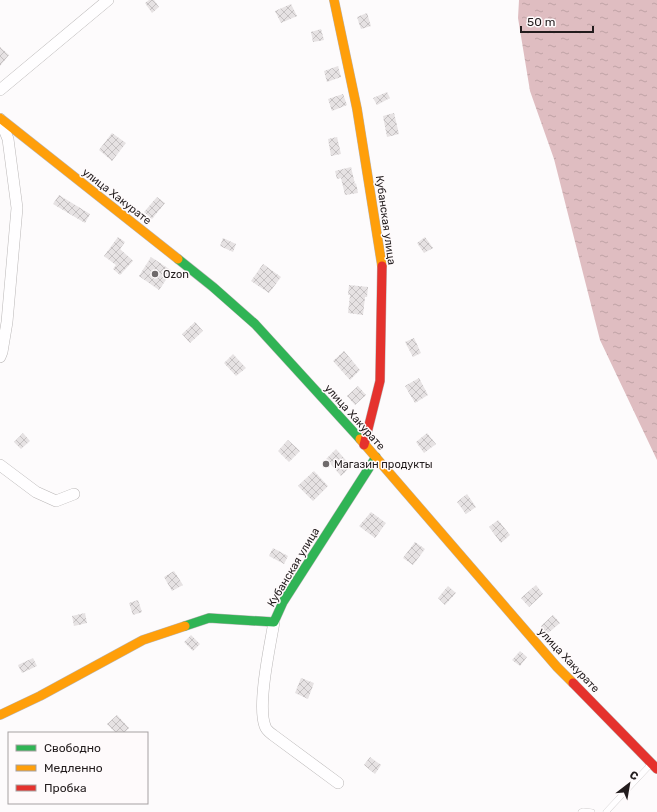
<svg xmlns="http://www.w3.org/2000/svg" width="657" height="812" viewBox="0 0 657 812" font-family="Rubik,sans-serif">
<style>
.water{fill:url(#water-ripples)}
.building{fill:url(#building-cross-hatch)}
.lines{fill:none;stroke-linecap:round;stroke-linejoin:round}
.lane-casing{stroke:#bab7b7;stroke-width:6}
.street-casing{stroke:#bab7b7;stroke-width:12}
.fast-casing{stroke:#bab7b7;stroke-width:10}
.slow-casing{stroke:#bab7b7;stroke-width:10}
.jam-casing{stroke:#bab7b7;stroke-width:10}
.lane{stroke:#fffeff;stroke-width:5.5}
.street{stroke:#fffeff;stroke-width:11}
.fast{stroke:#30b455;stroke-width:9}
.slow{stroke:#ff9f0a;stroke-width:9}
.jam{stroke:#e5322d;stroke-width:9}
.poi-dot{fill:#6f6a6b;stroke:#fefafb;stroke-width:1.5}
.labels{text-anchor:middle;stroke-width:3;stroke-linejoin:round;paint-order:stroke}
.street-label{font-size:11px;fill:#221c1d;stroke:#fefafb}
.poi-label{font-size:11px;fill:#221c1d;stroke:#fefafb;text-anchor:start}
</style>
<defs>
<pattern id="water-ripples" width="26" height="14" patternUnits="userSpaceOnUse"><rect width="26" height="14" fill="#dfbdc1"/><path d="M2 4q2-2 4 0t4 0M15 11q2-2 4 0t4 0" fill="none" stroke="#bfa2a5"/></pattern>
<pattern id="building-cross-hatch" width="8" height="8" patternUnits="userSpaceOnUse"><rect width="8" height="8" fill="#e6e2e3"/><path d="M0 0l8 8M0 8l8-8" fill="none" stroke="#c5c1c2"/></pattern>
</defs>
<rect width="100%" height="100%" fill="#fdfbfc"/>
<path class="water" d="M519,0h138v460l-57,-120 -46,-181 -24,-68 -12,-73z"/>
<path class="building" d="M149,0h5l5,7 -7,6 -7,-10z
M291,4l6,12 -16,7 -6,-12z
M367,13l4,13 -10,3 -4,-12z
M321,29l3,11 -11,2 -2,-10z
M0,47l9,8 -9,11z
M338,66l3,11 -14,5 -3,-11z
M387,92l3,6 -13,7 -4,-7z
M343,94l4,11 -15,6 -4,-12z
M394,113l5,21 -12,3 -4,-21z
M112,133l14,10 -14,18 -13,-11z
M337,137l4,17 -10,2 -3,-17z
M351,167l4,17 1,-1 2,10 -13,2 -4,-17 -4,1 -2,-8z
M59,195l31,19 -5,9 -32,-19z
M157,197l8,6 -13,16 -8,-7z
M118,237l7,5 -5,7 13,12 -13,14 -7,-6 3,-4 -12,-9z
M425,237l8,11 -9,5 -7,-10z
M223,238l13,6 -3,8 -13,-6z
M151,257l21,14 -13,19 -20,-14z
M263,264l18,13 -12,16 -18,-12z
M349,285l19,2 -1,10h-2l-2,18 -15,-2 2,-18h-2z
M195,322l8,9 -13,12 -8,-9z
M414,338l7,15 -8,4 -8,-15z
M344,351l16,19 -10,10 -17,-19z
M233,354l13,14 -10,8 -12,-13z
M419,378l9,17 -13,8 -10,-17z
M358,386l8,9 -11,10 -8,-9z
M23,433l7,8 -9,8 -7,-7z
M427,433l9,11 -12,9 -8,-11z
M288,440l12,11 -11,11 -11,-11z
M336,449l15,17 -10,10 -15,-17z
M314,471l14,15 -15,15 -15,-15z
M467,494l9,13 -10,7 -9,-12z
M371,512l15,11 -11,15 -16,-12z
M498,520l12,15 -9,8 -12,-16z
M415,542l10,7 -12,16 -10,-7z
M273,548l15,8 -4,8 -15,-8z
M174,571l9,14 -11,6 -8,-14z
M536,585l7,9 -14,13 -8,-9z
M448,586l8,7 -11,12 -7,-7z
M138,600l4,12 -9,3 -4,-12z
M85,613l2,10 -13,3 -2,-10z
M553,615l7,8 -13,11 -6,-8z
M191,635l9,9 -7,7 -9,-9z
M520,651l7,6 -7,9 -8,-6z
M33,658l4,8 -15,7 -4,-8z
M301,678l13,5 -6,16 -13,-6z
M117,715l12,13 -5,5h-8l-9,-9z
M370,757l11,8 -6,9 -11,-9z"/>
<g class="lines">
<g class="lane-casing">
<path id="lane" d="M581,812l2,-1 9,1
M606,812l45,-48"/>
</g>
<g class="street-casing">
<path id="street" d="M0,90l108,-90
M0,119l8,20 9,69 -10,114 -5,30 -2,5
M0,465l36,27 20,9 18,-7
M274,622c-4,24 -17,83 -9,104 1,4 4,6 8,9l65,48"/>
</g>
<g class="fast-casing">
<path id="fast" d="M178,259l35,28 42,37 105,115
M185,626l24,-8 65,4 9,-20 93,-145"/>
</g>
<g class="slow-casing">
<path id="slow" d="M334,0l23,109 25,157
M0,118l178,141
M360,439l197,228 16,16
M0,715l40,-19 103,-56 42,-14"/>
</g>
<g class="jam-casing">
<path id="jam" d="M364,445l16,-64 2,-115
M573,683l84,86"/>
</g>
<use href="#lane" class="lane"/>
<use href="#street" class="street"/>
<use href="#fast" class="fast"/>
<use href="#slow" class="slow"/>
<use href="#jam" class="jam"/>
</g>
<g class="poi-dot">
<circle cx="155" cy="274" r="4"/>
<circle cx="326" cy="464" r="4"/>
</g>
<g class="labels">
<g class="street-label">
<text transform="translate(117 196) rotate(38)" y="4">улица Хакурате</text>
<text transform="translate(386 220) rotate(82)" y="4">Кубанская улица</text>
<text transform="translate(355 417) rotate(48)" y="4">улица Хакурате</text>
<text transform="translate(293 567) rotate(-59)" y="4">Кубанская улица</text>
<text transform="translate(569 660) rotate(47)" y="4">улица Хакурате</text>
</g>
<g class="poi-label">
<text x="163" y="278">Ozon</text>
<text x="334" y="468">Магазин продукты</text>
</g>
</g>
<rect x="8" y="732" width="140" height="72" fill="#fefafb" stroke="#a6a1a2"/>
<rect x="16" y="745" width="20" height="6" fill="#30b455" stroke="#a6a1a2"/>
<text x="44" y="752" font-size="12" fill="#221c1d">Свободно</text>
<rect x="16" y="765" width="20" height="6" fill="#ff9f0a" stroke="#a6a1a2"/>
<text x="44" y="772" font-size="12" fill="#221c1d">Медленно</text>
<rect x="16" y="785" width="20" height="6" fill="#e5322d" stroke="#a6a1a2"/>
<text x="44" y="792" font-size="12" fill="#221c1d">Пробка</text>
<g transform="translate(629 784) rotate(31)" stroke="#fefafb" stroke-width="3" paint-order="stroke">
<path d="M0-3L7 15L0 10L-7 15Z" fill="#221c1d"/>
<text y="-6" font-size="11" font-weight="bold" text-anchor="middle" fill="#221c1d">С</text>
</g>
<path d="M521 26v6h72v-6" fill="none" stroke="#221c1d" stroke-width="2"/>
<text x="527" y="26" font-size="12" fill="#221c1d" stroke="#fefafb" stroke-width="3" paint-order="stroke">50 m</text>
</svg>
